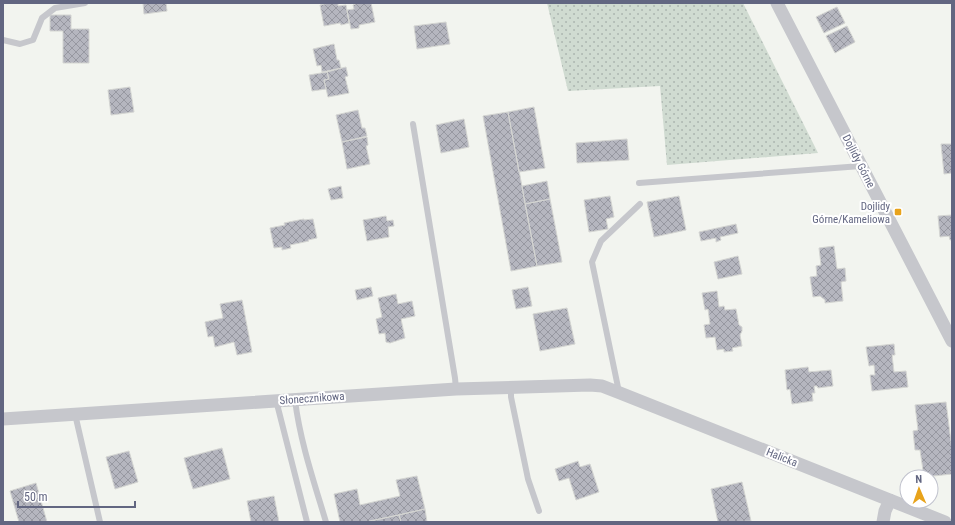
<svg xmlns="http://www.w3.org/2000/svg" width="955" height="525" viewBox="0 0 955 525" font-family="'Roboto Condensed',sans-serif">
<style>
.grass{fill:url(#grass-dots)}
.building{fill:url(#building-cross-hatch);stroke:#d4d5d2}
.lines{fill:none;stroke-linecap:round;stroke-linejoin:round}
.service{stroke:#c6c7cc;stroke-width:6}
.minor{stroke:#c6c7cc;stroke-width:13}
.poi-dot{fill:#e8a31b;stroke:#fff;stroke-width:1.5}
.labels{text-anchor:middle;stroke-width:4;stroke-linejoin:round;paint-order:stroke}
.street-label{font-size:11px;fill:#626681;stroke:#fff}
.poi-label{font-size:11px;fill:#626681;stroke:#fff;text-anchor:end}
</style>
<defs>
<pattern id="grass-dots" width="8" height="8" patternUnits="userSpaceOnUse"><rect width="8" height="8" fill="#d0dbd1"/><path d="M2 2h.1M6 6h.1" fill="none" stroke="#acb5af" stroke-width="1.8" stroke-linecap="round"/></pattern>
<pattern id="building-cross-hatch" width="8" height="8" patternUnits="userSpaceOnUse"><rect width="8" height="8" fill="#b5b6bf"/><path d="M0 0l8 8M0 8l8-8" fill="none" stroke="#9798a1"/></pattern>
</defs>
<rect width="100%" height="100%" fill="#f2f4ef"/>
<path class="grass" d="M547,3h196l75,150 -151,12 -7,-79 -92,5z"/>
<path class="building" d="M143,3h23l1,8 -23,3z
M329,3h9v3l8,-1 3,18 -8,2 -1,-2 -16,3 -4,-21z
M358,3h13l4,19 -16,3v3l-8,1 -4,-19 7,-1 -1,-4z
M837,7l8,16 -21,10 -8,-16z
M50,15h21v14h18v34h-26v-32h-13z
M446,22l4,22 -33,5 -3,-23z
M847,26l8,16 -20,11 -9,-17z
M334,44l3,16h2l2,8 -19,4 -1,-7 -4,1 -4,-17z
M346,67l2,9 -3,1 4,16 -21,4 -4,-17 5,-1 -2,-7z
M327,72l2,7 -5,1 2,9 -14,2 -3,-16z
M130,87l4,25 -23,3 -3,-25z
M534,107l11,61 -26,4 -11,-60z
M358,110l4,18h3l2,8 -25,6 -6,-27z
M508,112l29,154 -26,5 -28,-155z
M464,119l5,28 -28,6 -5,-28z
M367,137l1,8 -2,1 4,18 -23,5 -5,-27z
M627,139l2,21 -52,3 -1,-20z
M941,144h11v29l-8,1z
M547,181l3,18 -25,5 -3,-18z
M341,186l2,12 -12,2 -3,-11z
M610,196l4,21 -8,2 2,10 -19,3 -5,-32z
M679,196l7,34 -32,7 -7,-35z
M550,199l12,63 -25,4 -12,-62z
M952,215v25h-2l-1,-4 -9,1 -2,-21z
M386,216l1,5 6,-1 1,6 -6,1 1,10 -22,4 -4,-21z
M304,219v1l9,-1 4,19 -9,2 1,1 -19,4 1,3 -9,2v-3l-8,1 -4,-20 15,-3 -1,-2z
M736,224l2,9 -18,4 1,3 -5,2v-4l-15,3 -2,-9z
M834,246l3,23 8,-1 1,13 -5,1 2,19 -18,2v-3l-5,-4 -7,1 -3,-20 7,-1 -1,-10 5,-1 -2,-17z
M738,256l4,18 -24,5 -4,-17z
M371,287l2,9 -16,4 -2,-10z
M528,287l4,19 -16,3 -4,-19z
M717,291l2,16 5,-1 1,4 11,-1 3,16 3,2v4l-2,4 2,11 -10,2 1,3 -9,1v-3l-7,1 -2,-13 -9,1 -2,-13 6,-1 -2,-15 -3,1 -3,-17z
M396,294l2,10 14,-3 3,15 -14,3 4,19 -15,5 -4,-1 -1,-9 -6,1 -3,-15 6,-2 -4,-19z
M242,300l10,52 -15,3 -3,-13 -19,5 -2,-11 -5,1 -3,-15 18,-4 -3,-14z
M567,308l8,36 -35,7 -7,-37z
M894,344l1,11h-3l2,17 12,-1 2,16 -36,4 -2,-16h5l-1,-10 -5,1 -3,-19z
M808,367l1,5 22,-2 2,16 -15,2 -1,-2h-3l1,7h-3l1,8 -21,3 -2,-15 -3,1 -2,-20z
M946,402l6,48v24l-28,3 -4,-27h-5l-2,-19 5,-1 -3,-25z
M222,448l8,31 -37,10 -9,-31z
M129,451l9,31 -23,7 -9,-32z
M578,461l2,6 10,-3 9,28 -23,8 -7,-22 -10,3 -4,-12z
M417,476l8,33 -58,13h-27l-6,-28 23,-5 3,16 40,-9 -4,-16z
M742,482l9,39 -33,1 -7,-33z
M36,483l11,39h-28l-9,-31z
M274,496l5,26h-28l-4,-21z
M425,509l2,13h-26l-2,-7z
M399,515l2,7h-32v-1z"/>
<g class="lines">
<path class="service" d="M3,40l17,4 13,-4 9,-22 13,-10 30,-5
M413,124l42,254 1,11
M639,183l222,-17
M511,387v10l17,82 11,32
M619,392l-27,-130 9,-21 39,-37
M276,400l31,122
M295,400c5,41 19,82 31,122
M75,414l25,108"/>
<path class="minor" d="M777,3l175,338
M3,419l453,-30 134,-4 12,1 18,7 325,129
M883,522l2,-11 5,-11"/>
</g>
<rect class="poi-dot" x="894" y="208" width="8" height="8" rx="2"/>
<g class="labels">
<g class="street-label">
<text transform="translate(859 161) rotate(63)" y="4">Dojlidy Górne</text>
<text transform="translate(312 398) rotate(-4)" y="4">Słonecznikowa</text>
<text transform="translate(782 457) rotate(22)" y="4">Halicka</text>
</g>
<g class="poi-label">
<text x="890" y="210">Dojlidy<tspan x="890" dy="13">Górne/Kameliowa</tspan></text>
</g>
</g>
<rect width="955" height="525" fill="none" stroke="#626681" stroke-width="8"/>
<g transform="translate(919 489) rotate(358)"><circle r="19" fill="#ffffff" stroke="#c0c2cd"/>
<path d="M0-3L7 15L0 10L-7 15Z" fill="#e8a31b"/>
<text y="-6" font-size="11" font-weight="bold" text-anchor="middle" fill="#626681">N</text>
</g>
<path d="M18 501v6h117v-6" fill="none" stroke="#626681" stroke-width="2"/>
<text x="24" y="501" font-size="12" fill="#626681" stroke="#ffffff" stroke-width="3" paint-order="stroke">50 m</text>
</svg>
